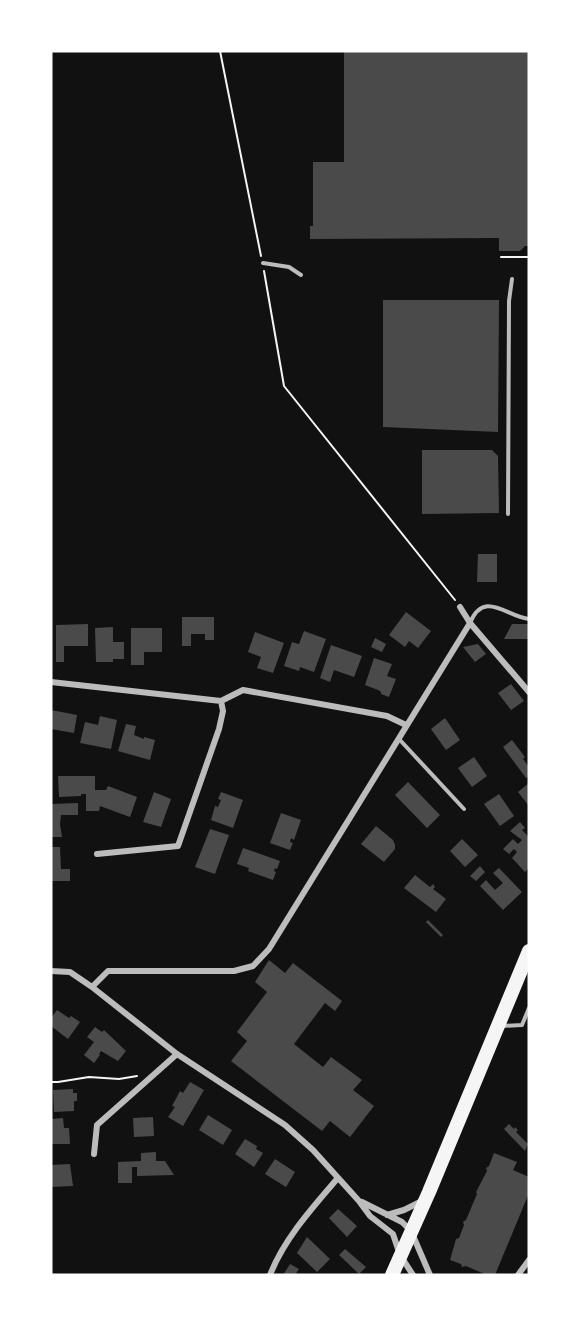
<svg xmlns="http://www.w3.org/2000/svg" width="580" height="1326" viewBox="0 0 580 1326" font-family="Commissioner,sans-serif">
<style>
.building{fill:#4a4a4a}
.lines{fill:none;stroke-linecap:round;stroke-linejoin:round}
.path{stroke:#f5f5f5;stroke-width:2}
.service{stroke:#bcbcbc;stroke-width:4}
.minor{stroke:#bcbcbc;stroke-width:6}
.primary{stroke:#f5f5f5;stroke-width:14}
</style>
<rect width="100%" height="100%" fill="#111"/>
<path class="building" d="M344,51h185v195h-4l-5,5h-21v-13l-189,1v-13h3v-64h31z
M383,300h116l-1,132 -115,-5z
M422,450h70l6,6 1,57 -77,1z
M478,554h19v28h-20z
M406,612l25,19 -13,17 -9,-7 -4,6 -16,-12z
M182,617h32v23h-9v-6h-14v12h-9z
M88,624v22h-24v16h-8v-37z
M512,624h17v15h-25z
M113,627v15h11v17h-11v3h-17l-1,-34z
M131,628h31v24h-18v13h-13z
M304,631l22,8 -12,33 -14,-5 -1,4 -15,-5 8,-24 7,2z
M255,632l29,11 -11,30 -16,-5 4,-11 -13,-5z
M375,638l11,6 -4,8 -11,-5z
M478,644l8,10 -11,8 -12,-15z
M331,645l31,11 -8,21 -20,-7 -4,12 -10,-4z
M374,658l18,6 -5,12 9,3 -7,18 -8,-3v-2l-3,-2 -13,-5z
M511,684l13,17 -13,9 -13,-17z
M51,710l26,5 -3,18 -23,-4z
M100,716l17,4 -6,29 -31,-6 5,-21 13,3z
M445,718l15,22 -14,10 -15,-21z
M126,724l10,2 -2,9 10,4v-2l11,3 -5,20 -32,-9z
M512,740l13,17 -2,2 6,8v9l-3,2 -23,-31z
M474,757l13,19 -15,11 -14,-19z
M58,776h37v14h11l2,-4 29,11 -7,20 -30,-11 -1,5h-13v-17h-5v2l-22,1z
M408,782l32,33 -13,13 -32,-33z
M529,783v23l-11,-14z
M154,792l17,7 -10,28 -18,-5z
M221,792l22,8 -10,28 -22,-8 4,-14 3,1 3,-7 -3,-1z
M499,794l15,22 -14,10 -16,-22z
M78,803v12h-17l-1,9 2,13h-11v-33z
M281,813l20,7 -7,20 -3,-2 -1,4 3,1 -3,7 -20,-7z
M520,822l5,6 -3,2 7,7v31l-4,4 -13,-14 5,-6 -3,-3 -5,5 -6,-5 10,-10 5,5 4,-4 -12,-9z
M376,826l17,14 2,5v4l-11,13 -23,-18z
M210,829l19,6 -14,39 -20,-7z
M462,839l16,16 -13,12 -15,-16z
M51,847h9l1,22h9v12h-19z
M243,848l37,13 -3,8 -2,-1 -1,3 2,1 -3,8 -25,-9 1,-3 -12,-4z
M480,866l5,6 -9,9 -6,-5z
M499,868l23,24 -19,18 -23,-24 6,-6 9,10 8,-7 -10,-10z
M415,875l15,12 3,-3 2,3 -2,2 13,10 -10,13 -32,-24z
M428,920l15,15 -2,2 -15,-15z
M269,960l16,13 8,-10 49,38 -7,10 -10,-8 -31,41 29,23 8,-10 31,23 -9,10 21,16 -24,31 -20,-16 -8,10 -91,-70 16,-20 -10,-9 30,-40 -12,-10z
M57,1010l12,8 2,-2 9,6 -12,17 -17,-13v-8z
M95,1027l7,5 2,-2 22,21 -8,10 -17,-10 -2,3 1,1 -6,8 -10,-8 10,-13 -7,-5z
M190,1082l14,8 -21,36 -15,-9 7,-10 -3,-1 8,-15 3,2z
M73,1089v4h4v8h-3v10l-20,1 -1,-22z
M208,1115l24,15 -9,15 -24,-15z
M153,1117l1,19 -20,1 -1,-19z
M63,1118l1,10h5l1,16h-19v-25z
M509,1124l5,5 1,-2 3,3 -2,2 12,12 -3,7 -21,-22z
M245,1139l12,7 -1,3 7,4 -9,14 -19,-13z
M156,1152v9h9l9,14 -37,1v-9h-5v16h-14v-21l23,-1v-8z
M494,1153l23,9 -4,8 16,7v16l-34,82h-8l-21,-9 -4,1 -1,-3 -11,-4 6,-21 3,-1 5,-13 -1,-3 3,-2 11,-26 -1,-2 11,-21 -1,-3 3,-2z
M275,1159l20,13 -9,15 -21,-13z
M70,1164l3,22 -22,1v-22z
M338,1209l19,17 -10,11 -18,-19z
M307,1237l23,22 -13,13 -20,-19z
M345,1249l21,18 -7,7 -20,-19z
M290,1264l9,5 -4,6h-12z"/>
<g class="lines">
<path class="path" d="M220,51l41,205
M501,257h28
M264,271l20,115 171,214
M51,1082h7l31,-5 30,2 18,-3"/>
<path class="service" d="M263,263l26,4 12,8
M508,514l1,-213 3,-22
M470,623c14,-34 37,-6 59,-4
M399,739l65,70
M501,1026l21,-1 7,-17"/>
<path class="minor" d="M460,607l10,16 59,69
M51,682l170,19
M221,701l22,-11 144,26 19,9
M97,854l81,-8 41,-117 4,-18 -2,-10
M51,971l19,1 22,15 85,67 108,71 28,25 46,51 11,15 23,18 7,21 13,20
M92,987l16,-16h126l19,-5 16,-17 201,-326
M94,1154l3,-29 80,-71
M362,1202l40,20 9,9 19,44
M387,1215l17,-5 20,-10
M270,1275c14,-36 42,-67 67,-96
M518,1275l11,-15"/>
<path class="primary" d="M392,1275l37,-83 100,-241"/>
</g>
<rect width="580" height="1326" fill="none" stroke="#ffffff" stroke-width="105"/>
</svg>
